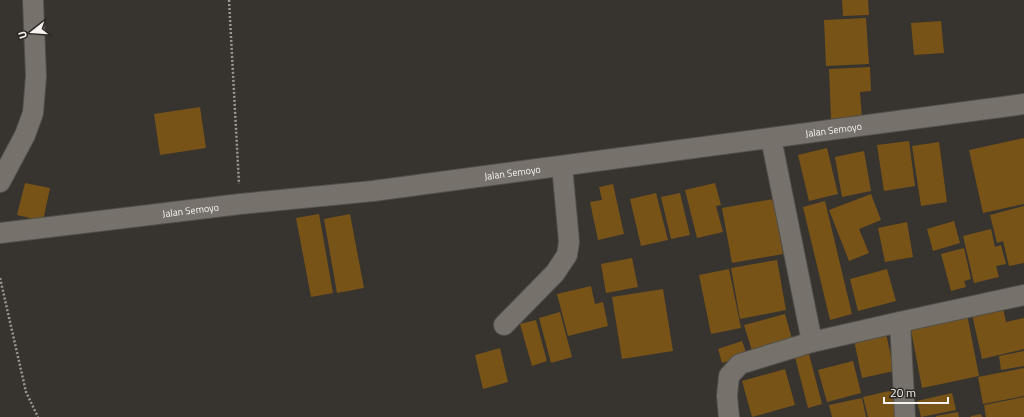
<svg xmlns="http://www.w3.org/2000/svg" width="1024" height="417" viewBox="0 0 1024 417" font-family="'Titillium Web',sans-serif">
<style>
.building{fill:#775318}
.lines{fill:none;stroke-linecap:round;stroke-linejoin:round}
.street-casing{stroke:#524f4a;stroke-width:22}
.path{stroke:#9a9793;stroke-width:2.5;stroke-dasharray:2 2;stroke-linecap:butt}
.street{stroke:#76716b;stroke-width:20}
.labels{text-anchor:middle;stroke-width:3;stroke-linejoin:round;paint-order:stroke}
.street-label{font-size:10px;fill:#f5f2ef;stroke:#2d2924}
</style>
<rect width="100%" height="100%" fill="#37332e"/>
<path class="building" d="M842,0h26l1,15 -26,1z
M866,18l3,46 -43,2 -2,-46z
M941,21l3,32 -30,2 -3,-32z
M870,67l1,24 -11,1 2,26 -31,1 -2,-50z
M200,107l6,41 -46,7 -6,-41z
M1024,138v66l-41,9 -14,-63z
M909,141l6,45 -31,5 -7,-46z
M939,142l8,60 -26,4 -9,-60z
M827,148l11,46 -29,7 -11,-46z
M864,151l7,40 -29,6 -7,-40z
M25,183l25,5 -7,33 -26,-6z
M715,183l6,22 -5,1 7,26 -26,6 -12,-48z
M613,184l11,50 -26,6 -8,-38 12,-2 -3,-13z
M656,193l12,47 -27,6 -11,-47z
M680,193l10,42 -19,4 -10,-42z
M871,194l10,26 -22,9 10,24 -20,8 -20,-51z
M773,199l10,55 -51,9 -10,-55z
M825,201l27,113 -22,6 -27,-113z
M1024,206v57l-15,3 -6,-25 -6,2 -7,-28z
M319,214l14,79 -22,4 -15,-79z
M350,214l14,74 -27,5 -13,-74z
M954,221l6,22 -27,8 -6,-22z
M907,222l6,35 -28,5 -7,-34z
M991,229l4,18 6,-2 5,19 -10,2 3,11 -25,6 -11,-47z
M964,248l7,31 -7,2 2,6 -15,4 -10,-37z
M632,258l6,29 -32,6 -5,-29z
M777,260l9,50 -46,9 -9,-51z
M729,269l12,59 -30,6 -12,-59z
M887,269l9,32 -38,10 -8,-32z
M591,286l4,18 8,-2 5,24 -40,10 -11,-42z
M663,289l10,62 -51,8 -10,-62z
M1002,303l4,19 18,-4v31l-42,10 -11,-49z
M560,312l12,45 -21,6 -12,-45z
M785,314l9,32 -40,11 -10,-32z
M967,314l12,62 -57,12 -12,-63z
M536,320l11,41 -15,5 -12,-42z
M886,333l8,38 -32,7 -8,-38z
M742,341l5,14 -25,8 -4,-14z
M500,348l8,34 -25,7 -8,-34z
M1024,351v15l-23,4 -2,-14z
M809,354l13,50 -14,4 -13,-51z
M853,361l8,32 -34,9 -9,-32z
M1024,368v28l-41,8 -5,-27z
M785,369l10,36 -43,12 -10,-36z
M893,390l6,27h-31l-5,-20z
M952,393l4,17 -35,7 -4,-16z
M1024,397v20h-38l-2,-12z
M862,398l4,19h-34l-3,-12z
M958,412l1,5h-23v-1z
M981,414l1,3h-11v-1z"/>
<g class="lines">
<g class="street-casing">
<g id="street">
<path d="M0,182l25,-47 8,-22 3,-37 -3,-76"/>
<path id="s1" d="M0,233l240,-29 133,-13 651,-87"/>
<path d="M504,325l51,-52 12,-18 2,-13 -1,-12 -6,-64"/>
<path d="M812,342l88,-20"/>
<path d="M729,417l-2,-21 2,-20 11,-12 72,-22 -41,-204"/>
<path d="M905,417l-5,-95 124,-27"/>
</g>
</g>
<path class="path" d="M229,0l10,184
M0,278l26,114 12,25"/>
<use href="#street" class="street"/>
</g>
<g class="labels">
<g class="street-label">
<text dy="4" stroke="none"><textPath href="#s1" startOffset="840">Jalan Semoyo</textPath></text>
<text dy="4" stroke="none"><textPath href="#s1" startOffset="516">Jalan Semoyo</textPath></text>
<text dy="4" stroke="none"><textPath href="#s1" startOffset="192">Jalan Semoyo</textPath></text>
</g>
</g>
<g transform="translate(32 32) rotate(253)" stroke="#2d2924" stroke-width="3" paint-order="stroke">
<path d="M0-3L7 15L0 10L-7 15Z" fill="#f5f2ef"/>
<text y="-6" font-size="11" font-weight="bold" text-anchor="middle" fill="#f5f2ef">U</text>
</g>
<path d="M884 397v6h64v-6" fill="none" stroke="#f5f2ef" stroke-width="2"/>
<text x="890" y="397" font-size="12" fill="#f5f2ef" stroke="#2d2924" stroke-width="3" paint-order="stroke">20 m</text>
</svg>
